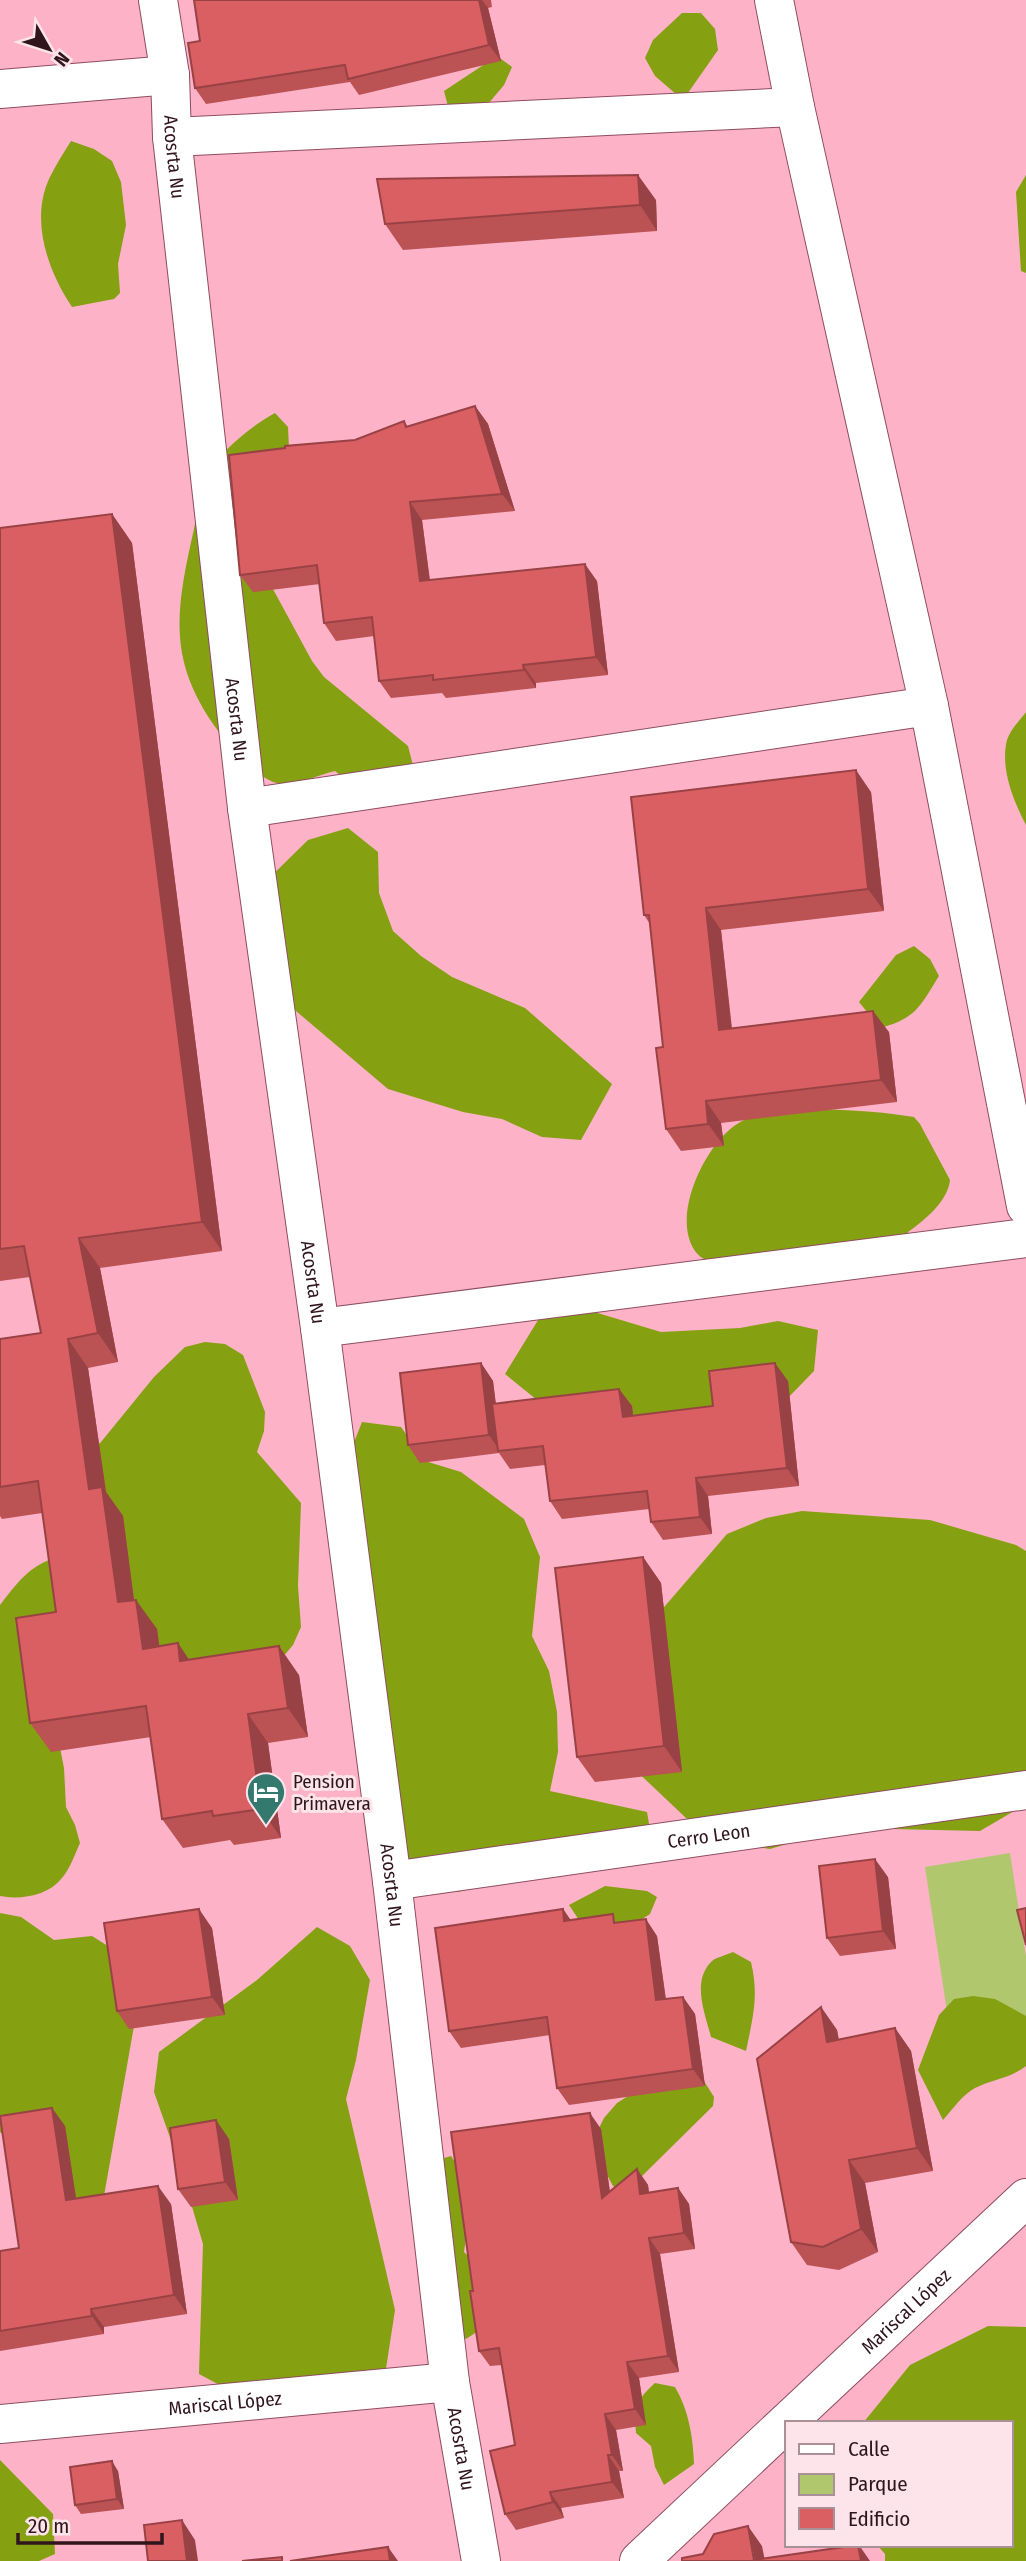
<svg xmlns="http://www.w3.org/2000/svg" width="1026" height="2561" viewBox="0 0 1026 2561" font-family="'Fira Sans Condensed',sans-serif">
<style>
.green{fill:#b0c76e}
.forest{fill:#85a010}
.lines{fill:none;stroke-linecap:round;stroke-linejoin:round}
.street-casing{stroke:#8e4d61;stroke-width:40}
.secondary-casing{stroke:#8e4d61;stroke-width:40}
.street{stroke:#fff;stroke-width:38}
.secondary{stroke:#fff;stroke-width:38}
.wall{fill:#bb5254}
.shaded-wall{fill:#994245}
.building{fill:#da5f62;stroke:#994245;stroke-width:2}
.labels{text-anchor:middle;stroke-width:6;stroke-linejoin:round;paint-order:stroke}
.street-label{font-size:19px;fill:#30151d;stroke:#fce4ea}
.poi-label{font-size:19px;fill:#30151d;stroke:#fce4ea;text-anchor:start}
</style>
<rect width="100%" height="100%" fill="#fdb2c7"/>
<path class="green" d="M1010,1853l16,104v82l-73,12 -28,-184z"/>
<path class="forest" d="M682,13h19l14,16 3,21 -35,50 -28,-24 -10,-18 8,-18z
M497,56l15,11 -8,18 -16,19 -39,6 -5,-19z
M71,141l23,8 18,12 9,21 5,43 -8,39 2,29 -6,6 -42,8c-24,-36 -42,-86 -23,-128 6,-13 14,-25 22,-38z
M1026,175v98l-5,-2 -5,-79z
M275,413l13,14 1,22 -28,118 51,94 12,16 84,69 7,27 -49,23 -31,-25c-19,4 -43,18 -62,11 -19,-8 -35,-27 -48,-42 -58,-74 -51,-123 -31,-211 4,-20 6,-48 20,-65 16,-20 39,-39 61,-51z
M1026,712v113c-13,-25 -26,-57 -19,-85 3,-10 13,-20 19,-28z
M348,828l30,24 1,41 14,38 28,25 31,21 73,31 87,76 -31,56 -39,-3 -40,-18 -39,-7 -75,-23 -92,-78 -29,-35 -21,-38 2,-39 60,-59z
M914,946l16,13 9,17c-19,30 -22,42 -59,52l-21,-26 37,-47z
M790,1109c42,0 82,1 124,8l6,7 30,56c-2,21 -25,40 -42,52l-6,32 -180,3c-9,-4 -21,-7 -27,-16 -24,-35 9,-103 39,-125 17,-12 36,-15 56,-17z
M551,1299l110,33 79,-4 38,-7 40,9 -4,41 -31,32 -82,28 -164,-31 -32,-26z
M205,1342l20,2 18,11 22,57 -1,19 -7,21 44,51 -3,83 3,41 -8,18 -28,33 -126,-29 -54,-193 16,-14 53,-65 31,-30z
M362,1422l39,5 24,34 36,11 63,47 16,38 -8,79 17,35 8,41 1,40 -8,39 97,21 7,41 -155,28 -41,11 -42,-6 -30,-27 -39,-399z
M802,1511l128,9 86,25 10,6v251l-5,5 -41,24 -88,-2 -41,-4 -81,24 -46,-7 -38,-24 -57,-54 -44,-65 142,-165 39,-16z
M57,1557l-1,170 8,41 2,39 9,18 5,18c-5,11 -10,26 -18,35 -14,18 -42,22 -62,18v-291c18,-23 29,-39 57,-48z
M605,1886l42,5 10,6 -7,17 -28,18 -41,-9 -12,-18z
M0,1913l21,4 33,23 38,-4 33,21 15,35 -42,238 -77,-81 -21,-17z
M317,1927l33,19 20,34 -14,80 -10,39 49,211 -12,78 -113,24 -71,-38 4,-130 -23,-78 -26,-74 5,-40 98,-72z
M733,1952l18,10c8,34 2,55 -5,89l-35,-14c-6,-24 -20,-56 1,-76 5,-4 15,-6 21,-9z
M973,1996l22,3 31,17v50c-17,13 -33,13 -51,22 -13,7 -22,21 -32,32l-25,-50 21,-55 15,-16z
M704,2081l10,16 -1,9 -72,71 -13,17 -15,-8 -14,-26v-32l5,-10 13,-15 16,-10z
M451,2156c22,31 18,60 13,96l14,13 20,53 -32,21 -15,-12 -20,-165z
M988,2326l38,1v234h-141v-7l-8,-9h133v-122h-147l47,-58z
M655,2383l20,4c14,24 18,50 19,77l-30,21 -9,-18 -4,-21 -15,-13c-2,-25 0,-33 19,-50z
M0,2460l53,54 2,40 -16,7h-39z"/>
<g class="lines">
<g class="street-casing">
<g id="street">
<path id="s1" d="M158,0l12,75 2,62 75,671 73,520 72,553 58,501 31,179"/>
<path d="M774,0l21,107 134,599 97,500"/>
<path d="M0,89l170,-14"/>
<path d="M172,137l623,-30"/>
<path d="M247,808l682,-102"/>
<path d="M320,1328l706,-90"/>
<path id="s2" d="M392,1881l634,-91"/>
<path id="s3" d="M0,2424l450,-42"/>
</g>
</g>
<g class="secondary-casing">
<g id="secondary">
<path id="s4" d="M786,2423l240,-225"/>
<path d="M639,2561l147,-138"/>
</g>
</g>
<use href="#street" class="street"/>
<use href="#secondary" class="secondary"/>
</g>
<path class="wall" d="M194,0h297l1,7 -4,1 13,53 -142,34 -9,-13 -144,22 -11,-16 5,-47z
M656,200l1,31 -254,19 -18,-26z
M475,406l13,18 27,87 -93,9 8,60 167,1 11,94 -72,8v5l-90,10 -4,-5 -51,5 -12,-17 -5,-45 -38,5 -12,-18 -4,-39 -67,8 -13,-17 115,-135 49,-19 4,6z
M112,514l20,29 90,708 -122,17 18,94 -30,6 18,124 17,24 11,84 23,29 2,17 30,14 110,15 9,62 -40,6 13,95 -47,7 -4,-5 -47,8 -21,-29 -11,-82 -100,15 -21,-29 26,-111 -14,-99 -40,6 -2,-3v-177l41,-6 -11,-56 -30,4v-753z
M871,792l13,119 -163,19 11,98 157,4 8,70 -176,21 3,23 -43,5 -15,-22 -3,-82 -13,-123 -6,-9z
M481,1363l12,18 3,23 123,-15 13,17 1,10 80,-10 75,-25 11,105 -91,10 4,38 -49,6 -12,-18 -2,-13 -87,10 -12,-18 -5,-36 -35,4 -11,-16 -79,10 -12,-18z
M643,1557l18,26 21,189 -87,10 -18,-25z
M888,1877l8,72 -56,7 -13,-18z
M563,1909l7,11 48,2 39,14 9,63 17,-2 12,17 10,72 -136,19 -12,-17 -7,-53 -89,13 -12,-17z
M212,1928l13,87 -96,14 -12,-18z
M821,2007l16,23 2,10 56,-12 16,23 22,120 -68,12 13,69 -39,18 -32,-5 -16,-23z
M52,2108l13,18 11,72 95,6 16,110 -83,13v7l-104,17v-100l19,-3z
M601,2129l9,63 27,-23 11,16 1,8 29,-5 11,16 6,45 -35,5 19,118 -40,6 7,47 -30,5 7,41h-4l5,27 -63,10 3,10 -48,12 -11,-16 10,-69 -13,-80 -12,1 -11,-15 -6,-60z
M229,2139l9,61 -47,7 -13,-18z
M118,2471l6,38 -43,5 -6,-9z"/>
<path class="shaded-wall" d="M479,0h3l6,8 13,53 -12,-16z
M638,175l18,25 1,31 -17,-26z
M475,406l13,18 27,87 -13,-17z
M410,502l12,18 10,79 -12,-18z
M112,514l20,29 90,708 -20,-29z
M585,564l12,17 11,94 -12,-18z
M523,665l13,18v5l-12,-18z
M856,770l15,22 13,119 -16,-22z
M706,908l15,22 13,122 -15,-22z
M873,1011l16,21 8,70 -16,-22z
M706,1101l15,22 3,23 -16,-22z
M79,1238l21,30 18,94 -20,-29z
M68,1339l20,29 18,124 17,24 15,115 -20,-29 -29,-113z
M481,1363l12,18 8,70h-1l-11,-16z
M775,1363l13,18 11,105 -12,-18z
M619,1389l13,17 3,28 -12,-17z
M696,1478l12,18 4,38 -12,-17z
M643,1557l18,26 21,189 -18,-26z
M136,1600l21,29 7,49 -21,-29z
M178,1643l20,30 -18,-12z
M279,1646l20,29 9,62 -20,-29z
M248,1714l20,29 13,95 -20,-29z
M875,1859l13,18 8,72 -13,-18z
M199,1909l13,19 13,87 -13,-18z
M563,1909l12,17 -11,-5z
M646,1919l11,17 11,81 -12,-17z
M683,1997l12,17 10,72 -12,-17z
M821,2007l16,23 6,35 -16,-23z
M895,2028l16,23 22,120 -16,-23z
M52,2108l13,18 14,92 -13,-18z
M590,2113l11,16 12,85 -11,-16z
M216,2120l13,19 9,61 -13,-18z
M849,2160l16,23 13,69 -17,-23z
M637,2169l11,16 3,25 -11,-16z
M158,2186l13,18 16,110 -13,-19z
M678,2188l11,16 6,45 -11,-16z
M649,2238l11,16 19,118 -11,-16z
M91,2309l13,18v7l-12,-18z
M627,2362l12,16 7,47 -11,-16z
M605,2414l11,16 7,41 -11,-16z
M608,2455l11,16 5,27 -12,-16z
M112,2461l6,10 6,38 -7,-10z
M550,2492l11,16 3,10 -11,-16z
M182,2520l13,20 3,21h-11z
M748,2526l14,20 3,15h-10z
M859,2545l11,16h-9z
M388,2547l10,14h-8z"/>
<path class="building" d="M194,0h285l10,45 -141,34 -3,-14 -150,23 -7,-45 12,-2z
M638,175l2,30 -255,19 -8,-45z
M475,406l27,88 -92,8 10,79 165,-17 11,93 -73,8 1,5 -91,10v-5l-54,6 -7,-64 -48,6 -7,-58 -77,10 -11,-120 56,-7v-2l70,-6 49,-19 2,6z
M112,514l90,708 -123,16 19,95 -30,6 21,150 13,-2 16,115 18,-2 7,49 35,-6 2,18 99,-15 9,62 -40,6 13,95 -48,7 -1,-5 -50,8 -16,-113 -116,17 -14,-105 40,-6 -18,-131 -38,6v-148l41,-6 -17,-87 -24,3v-721z
M856,770l12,119 -162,19 13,122 154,-19 8,69 -175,21 2,23 -42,5 -10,-81 7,-1 -14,-132h-5l-13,-118z
M481,1363l8,72 -81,10 -8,-72z
M775,1363l12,105 -91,10 4,39 -49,5 -4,-31 -97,10 -7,-55 -45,5 -6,-47 127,-15 4,28 90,-11 -4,-35z
M643,1557l21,189 -87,11 -22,-189z
M875,1859l8,72 -56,7 -8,-72z
M1026,1908v37l-9,-35z
M199,1909l13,88 -95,14 -13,-88z
M563,1909l1,12 49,-7 1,9 32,-4 10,81 27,-3 10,72 -136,19 -10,-71 -98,14 -14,-103z
M821,2007l6,35 68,-14 22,120 -68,12 12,69 -38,18 -32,-5 -34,-183z
M52,2108l14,92 92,-14 16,109 -83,14 1,7 -92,15v-80l19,-3 -19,-132z
M590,2113l12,85 35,-29 3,25 38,-6 6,45 -35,5 19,118 -41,6 8,47 -30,5 7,41h-4l4,27 -62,10 3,10 -48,12 -15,-63 25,-6 -16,-97 -20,3 -9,-60h3l-22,-159z
M216,2120l9,62 -47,7 -8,-61z
M112,2461l5,38 -42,6 -5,-38z
M182,2520l5,41h-39l-4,-36z
M748,2526l6,34 104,-15 3,16h-179v-3l21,-4 11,-20z
M388,2547l2,14h-100z
M282,2557v4h-40z"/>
<defs>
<g id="hotel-pin" transform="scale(2.0125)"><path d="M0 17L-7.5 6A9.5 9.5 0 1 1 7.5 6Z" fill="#34796e" stroke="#fce4ea"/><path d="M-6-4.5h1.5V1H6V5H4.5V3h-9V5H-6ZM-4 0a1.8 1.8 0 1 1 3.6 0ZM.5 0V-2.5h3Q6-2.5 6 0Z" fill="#fff"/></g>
</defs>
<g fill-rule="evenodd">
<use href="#hotel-pin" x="266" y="1792"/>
</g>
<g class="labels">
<g class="street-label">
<text dy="7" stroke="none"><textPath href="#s1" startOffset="158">Acosrta Nu</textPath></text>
<text dy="7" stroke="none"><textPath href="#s1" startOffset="724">Acosrta Nu</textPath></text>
<text dy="7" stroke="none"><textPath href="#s1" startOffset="1292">Acosrta Nu</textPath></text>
<text dy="7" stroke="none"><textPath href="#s2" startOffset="320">Cerro Leon</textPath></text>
<text dy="7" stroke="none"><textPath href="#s1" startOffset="1900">Acosrta Nu</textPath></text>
<text dy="7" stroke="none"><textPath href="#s4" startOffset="164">Mariscal López</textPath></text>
<text dy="7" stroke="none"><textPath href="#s3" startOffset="226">Mariscal López</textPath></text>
<text dy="7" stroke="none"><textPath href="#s1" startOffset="2468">Acosrta Nu</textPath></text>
</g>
<g class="poi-label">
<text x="293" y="1788">Pension<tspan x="293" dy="22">Primavera</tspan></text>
</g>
</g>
<rect x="785" y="2421" width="228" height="126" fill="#fce4ea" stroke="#aa9198" stroke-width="2"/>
<rect x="799" y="2444" width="35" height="10" fill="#ffffff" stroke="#aa9198" stroke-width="2"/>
<text x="848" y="2456" font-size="21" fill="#30151d">Calle</text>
<rect x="799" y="2474" width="35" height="21" fill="#b0c76e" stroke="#aa9198" stroke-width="2"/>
<text x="848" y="2491" font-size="21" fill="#30151d">Parque</text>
<rect x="799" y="2508" width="35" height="21" fill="#da5f62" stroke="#aa9198" stroke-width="2"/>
<text x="848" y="2526" font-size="21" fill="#30151d">Edificio</text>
<g transform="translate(49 49) rotate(129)" stroke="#fce4ea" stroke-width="5" paint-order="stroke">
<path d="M0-5L12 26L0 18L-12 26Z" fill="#30151d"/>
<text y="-10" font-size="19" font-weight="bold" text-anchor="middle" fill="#30151d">N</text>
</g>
<path d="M18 2533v10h144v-10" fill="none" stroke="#30151d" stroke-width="3.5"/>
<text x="28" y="2533" font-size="21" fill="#30151d" stroke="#fce4ea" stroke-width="5" paint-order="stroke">20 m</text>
</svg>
